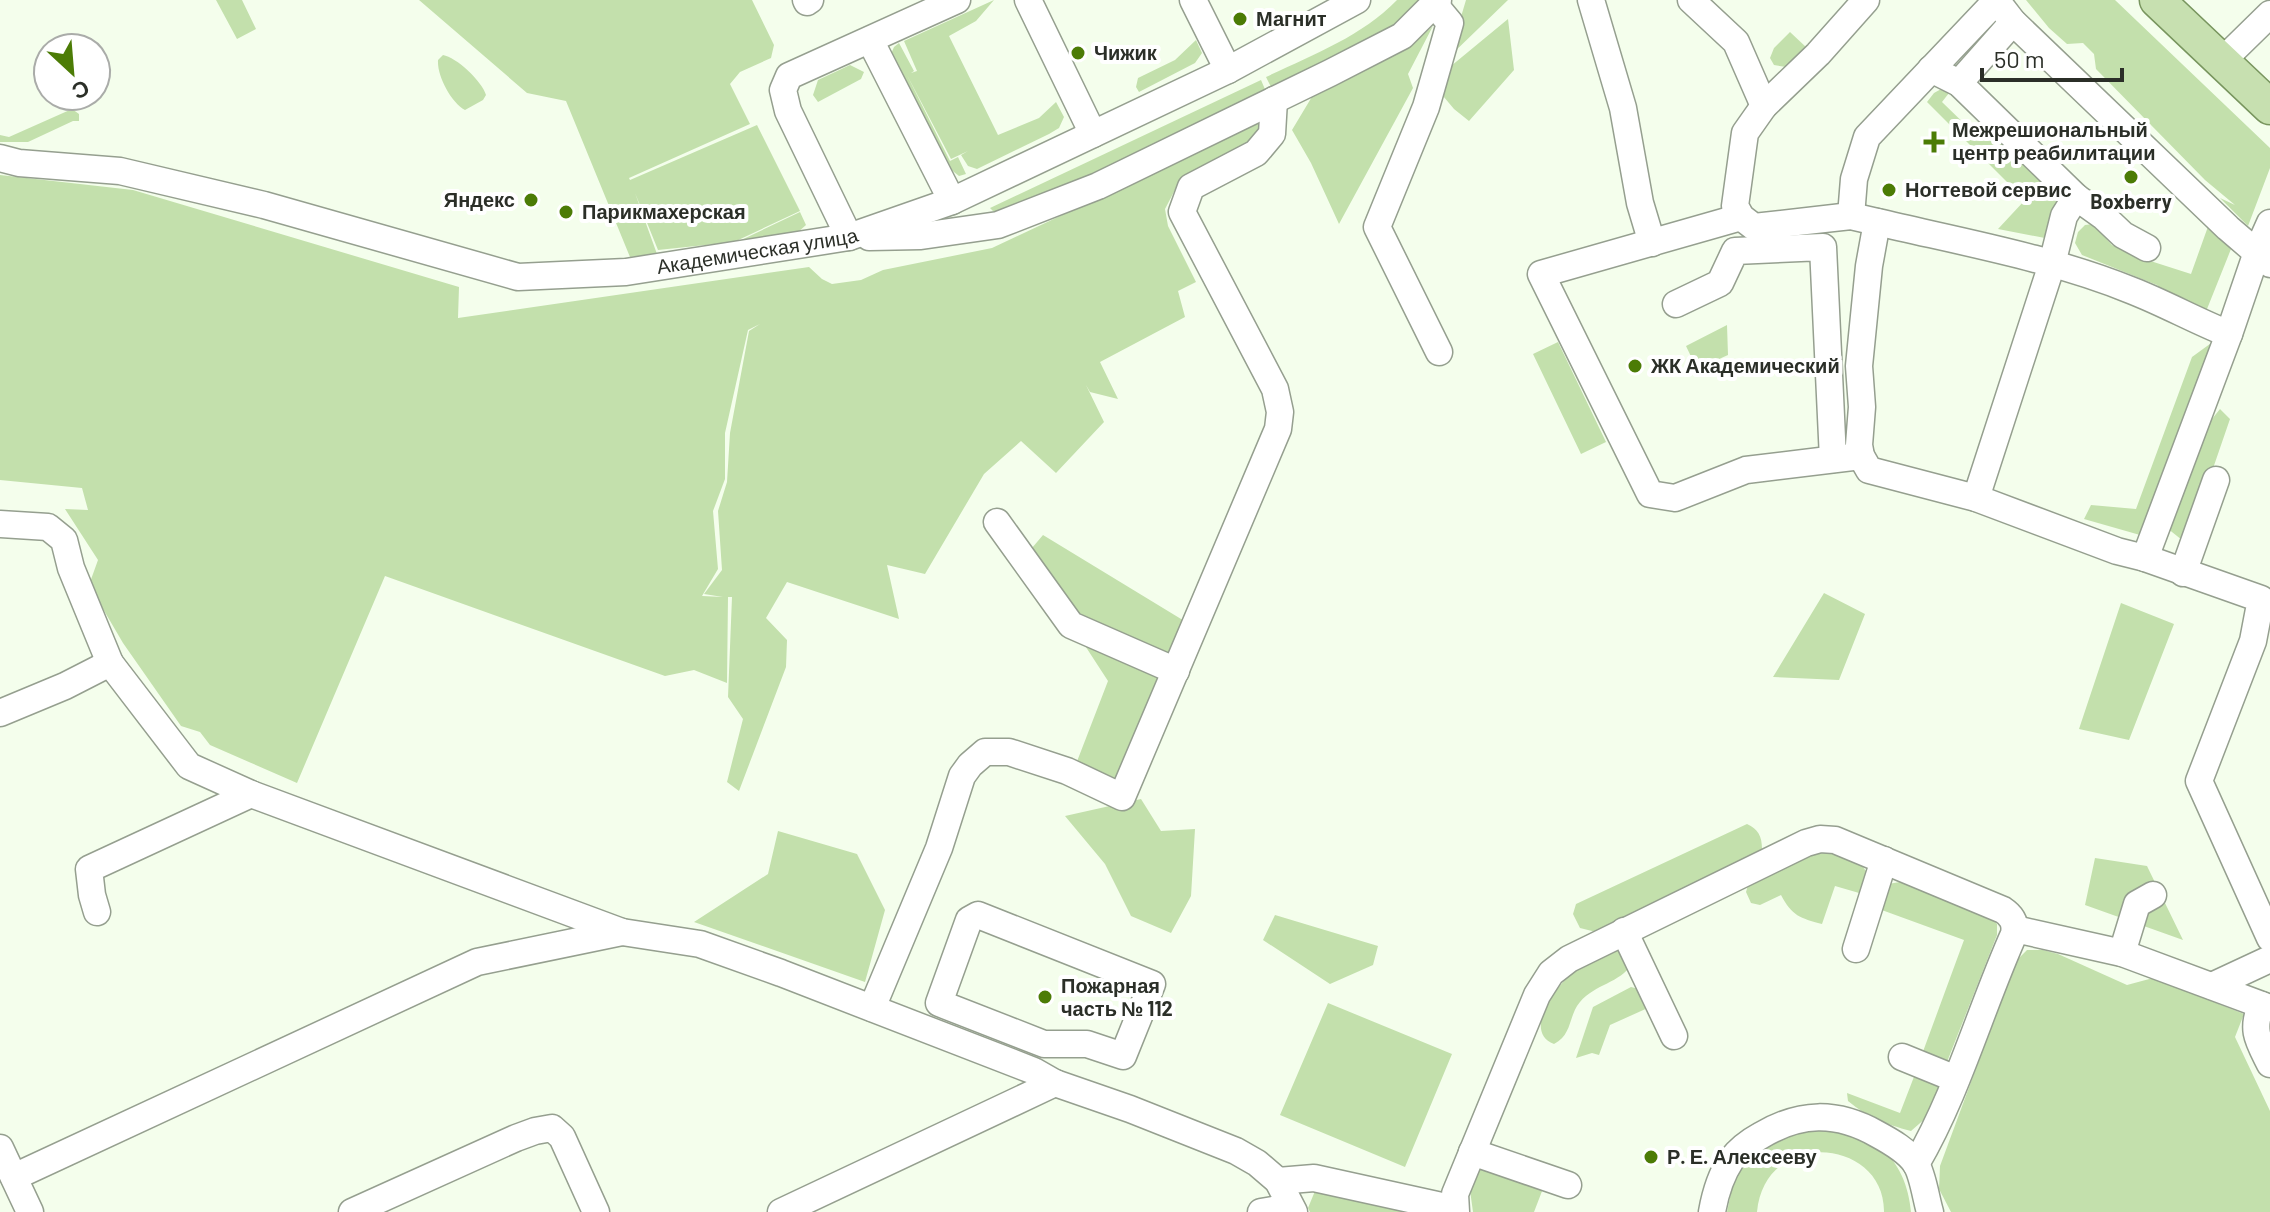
<svg xmlns="http://www.w3.org/2000/svg" width="2270" height="1212" viewBox="0 0 2270 1212" font-family="Barlow,sans-serif">
<style>
.green{fill:#c3e0ac;fill-rule:evenodd}
.lines{fill:none;stroke-linecap:round;stroke-linejoin:round}
.minor-casing{stroke:#959f8f;stroke-width:29}
.major-casing{stroke:#78955e;stroke-width:37}
.minor{stroke:#fff;stroke-width:26}
.major{stroke:#c7e0b0;stroke-width:34}
.poi-dot{fill:#4c7c06;stroke:#fff;stroke-width:3}
.labels{text-anchor:middle;stroke-width:8;stroke-linejoin:round;paint-order:stroke}
.poi-label{font-size:20px;font-weight:bold;fill:#2b2f28;stroke:#fff;text-anchor:start}
.street-label{font-size:20px;fill:#2b2f28;stroke:#fff}
</style>
<rect width="100%" height="100%" fill="#f4feec"/>
<path class="green" d="M216,0h26l14,29 -19,10z
M419,0h333l22,45 -3,13 -31,14 -10,12 20,40 -121,54 1,2 127,-55 43,86 -66,31 -76,8 -23,-57 22,61 -27,3 -64,-156 -39,-8z
M994,0l-18,21 -27,15 49,99 41,-17 17,-16 8,15 -5,11 -10,6 -72,35 -9,-3 -7,-11 7,-4 -17,8 -44,-84 43,86 8,-4 8,17 -7,2 -10,-8 -58,-114 3,-7 5,-4 15,28 -3,2 6,-2 -13,-30z
M1397,0h31l-36,32 -119,59 -7,-14c46,-22 95,-40 131,-77z
M1466,0h42l-59,57z
M2026,0h89l155,148v20l-22,58 -28,-28 15,7 -30,-25 -109,-111 -2,-15 -11,-11 -16,1 -18,-16z
M1508,19l6,51 -45,51 -15,-12 -16,-19 7,-19z
M1433,26l-25,48 5,14 -74,136 -28,-61 -19,-33 21,-35 95,-47z
M1790,32l17,16 -21,19 -12,-2 -4,-7 4,-10z
M1196,40l6,13 -7,10 -56,29 -3,-5 2,-9 37,-18z
M443,55c13,2 39,26 43,40l-3,5 -18,10c-14,-8 -28,-34 -27,-50z
M850,65l14,7 -3,7 -43,23 -5,-7 5,-15z
M1261,80l6,14 -267,124 -10,-10z
M1943,88l6,5 -7,9 33,32 14,6 7,-5 54,56 10,13 -15,34 -47,-9 27,-29 -98,-98 7,-9z
M72,109l7,5v7h-6l-45,21h-28v-7l9,2z
M1258,123v16l-81,47 -12,23 3,17 28,56 -18,9 7,26 -85,45 18,37 -28,-7 -4,-7 18,37 -48,51 -35,-32 -37,33 -59,100 -38,-9 12,54 -112,-37 -21,36 21,22 -1,27 -47,124 -12,-9 16,-63 -15,-22 4,-100h-4l-1,86 -33,-13 -29,6 -280,-100 -88,207 -87,-38 -10,-13 -19,-6 -58,-83 -34,-58 9,-25 -33,-51 23,1 -6,-22 -82,-8v-305l133,15 326,97 -1,31 351,-51 13,12 10,5 29,-4 22,-10 109,-22zM760,324l-11,7 -19,102 -3,49 -9,29 4,59 -18,24 19,3 -21,-1 16,-27 -5,-58 12,-32v-46l23,-103z
M800,212l6,13 -9,8 -62,10z
M2210,221l23,23 -28,70 -29,-11 -19,-18 -75,-30 -7,-12 3,-11 7,-7 8,-1 19,21 26,12 53,17z
M1727,325l1,30 -31,14 -11,-23z
M2214,341l-74,194 -56,-16 7,-14 45,4 56,-152z
M1558,342l48,100 -25,12 -48,-100z
M2220,409l10,10 -43,125 -20,-16 37,-99z
M1043,535l143,87 -66,163 -44,-21 32,-83 -82,-126z
M1824,593l41,21 -26,66 -66,-3z
M2121,603l53,21 -45,116 -50,-11z
M1141,799l20,32 34,-2 -4,67 -20,37 -40,-17 -26,-52 -40,-48z
M1747,824c11,5 15,12 15,25l-7,7 -159,76 -16,-4 -7,-14 3,-10z
M778,831l79,23 28,56 -20,72 -171,-60 74,-48z
M1818,849l37,7 16,22 -5,17 -31,-9 -13,38c-22,-6 -30,-8 -41,-29l-21,10 -9,-2 -5,-11 3,-10z
M2095,858l52,8 36,74 -98,-35z
M1900,882l90,34 7,8v11l-52,132 -24,-10 43,-117 -85,-31 9,-25z
M1275,915l103,31 -5,19 -43,19 -67,-44z
M1620,949l12,15c-12,19 -37,20 -52,38 -12,14 -7,32 -26,42 -32,-13 2,-57 19,-72 13,-10 32,-16 47,-23z
M2027,950h16l15,4 69,31 26,-7 91,36 -9,23 35,74v101h-319l-12,-23 1,-23 72,-195 6,-12z
M1631,987l12,3 7,17 -40,18 -11,30 -7,-2 -16,5 17,-51z
M1328,1003l124,51 -47,113 -125,-52z
M1917,1069l25,11 -15,37 -16,14c-26,-7 -42,-13 -63,-30l-1,-8 53,20z
M1832,1125c15,6 33,11 46,21 21,15 31,41 33,66h-27c1,-74 -119,-85 -127,0h-30l6,-29 12,-22 39,-30z
M1485,1165l59,21 -10,26h-61l-4,-29 4,-12z
M1315,1191l97,21h-102l-2,-4z"/>
<g class="lines">
<g class="minor-casing">
<g id="minor">
<path d="M806,0l1,2 3,-2"/>
<path d="M1028,0l65,134"/>
<path d="M1193,0l35,70"/>
<path d="M1591,0l32,108 17,95 12,40"/>
<path d="M1691,0l45,42 28,64"/>
<path d="M1866,0l-48,54 -54,52 -19,27 -10,73 6,11 13,10 97,-11 26,6c85,20 175,36 256,69 33,13 63,30 96,43"/>
<path d="M1996,0l17,22 215,206 42,36"/>
<path d="M1434,4l16,19 -24,84 -49,120 62,125"/>
<path d="M870,40l82,161"/>
<path d="M2222,61l48,-47"/>
<path d="M1931,69l28,14 117,114 28,20 19,18 24,13"/>
<path d="M1959,83l54,-61"/>
<path id="s1" d="M0,158l19,5 101,8 144,34 254,72 108,-5 223,-35 103,-36 276,-131 129,-70"/>
<path d="M1851,216l3,-37 13,-42 129,-136"/>
<path d="M1741,217l-200,57 109,220 25,4 71,-28 115,-14"/>
<path d="M1877,222l-8,44 -10,100 3,41 -3,38 2,11 8,14 107,28 141,53 28,7 116,41 -8,42 -54,140 71,157"/>
<path d="M849,237l-61,-126 -5,-21 6,-14 168,-76"/>
<path d="M869,237l52,-1 77,-11 100,-39 232,-113 72,-37 36,-36"/>
<path d="M1676,304l44,-21 15,-32 88,-4 10,212"/>
<path d="M1976,498l76,-234 12,-48 12,-19"/>
<path d="M997,522l74,103 105,46"/>
<path d="M0,524l48,3 16,13 7,28 39,95"/>
<path d="M2145,558l84,-224 28,-82 13,-29"/>
<path d="M2183,573l33,-93"/>
<path d="M0,713l65,-27 45,-23 79,103 62,28 371,138 78,12 81,29 253,98 21,12 75,26 106,42 21,12 21,18 16,31"/>
<path d="M97,912l-5,-17 -3,-26 162,-75"/>
<path d="M978,915l174,69 -29,72 -36,-12h-43l-105,-41 30,-83z"/>
<path d="M2015,929l107,24 148,55"/>
<path d="M1624,931l50,105"/>
<path d="M1856,949l28,-89"/>
<path d="M2122,953l15,-49 16,-9"/>
<path d="M2212,986l58,-27"/>
<path d="M2261,1005c-10,26 -3,35 9,59"/>
<path d="M872,1008l67,-160 23,-72 8,-11 15,-13h24l58,19 55,26 156,-368 2,-17 -5,-23 -93,-177 9,-25 65,-34 16,-19 2,-34"/>
<path d="M1902,1057l54,22"/>
<path d="M0,1148l30,64"/>
<path d="M1472,1152l96,33"/>
<path d="M14,1177l463,-215 145,-30"/>
<path d="M1278,1181l36,-3 141,31"/>
<path d="M352,1212l164,-74 19,-7 17,-3 10,9 34,75"/>
<path d="M781,1212l274,-129"/>
<path d="M1261,1212l29,-5"/>
<path d="M1456,1212l-1,-18 82,-199 14,-22 18,-14 237,-116 14,-4 15,1 168,70c9,6 13,13 11,24 -34,76 -56,158 -98,230"/>
<path d="M1712,1212c3,-17 9,-37 19,-52 8,-10 18,-18 29,-24 40,-24 76,-25 117,-2 13,7 31,17 39,30 7,11 10,35 14,48"/>
</g>
</g>
<g class="major-casing">
<path id="major" d="M2157,0l113,107"/>
</g>
<use href="#minor" class="minor"/>
<use href="#major" class="major"/>
</g>
<g class="poi-dot">
<circle cx="1240" cy="19" r="8"/>
<circle cx="1078" cy="53" r="8"/>
<path d="M1930 130h8v8h8v8h-8v8h-8v-8h-8v-8h8z"/>
<circle cx="2131" cy="177" r="8"/>
<circle cx="1889" cy="190" r="8"/>
<circle cx="531" cy="200" r="8"/>
<circle cx="566" cy="212" r="8"/>
<circle cx="1635" cy="366" r="8"/>
<circle cx="1045" cy="997" r="8"/>
<circle cx="1651" cy="1157" r="8"/>
</g>
<g class="labels">
<g class="poi-label">
<text x="1256" y="26">Магнит</text>
<text x="1094" y="60">Чижик</text>
<text x="1952" y="137">Межрешиональный<tspan x="1952" dy="23">центр реабилитации</tspan></text>
<text x="1905" y="197">Ногтевой сервис</text>
<text x="515" y="207" text-anchor="end">Яндекс</text>
<text x="2131" y="209" text-anchor="middle">Boxberry</text>
<text x="582" y="219">Парикмахерская</text>
<text x="1651" y="373">ЖК Академический</text>
<text x="1061" y="993">Пожарная<tspan x="1061" dy="23">часть № 112</tspan></text>
<text x="1667" y="1164">Р. Е. Алексееву</text>
</g>
<g class="street-label">
<text dy="7" stroke="none"><textPath href="#s1" startOffset="774">Академическая улица</textPath></text>
</g>
</g>
<g transform="translate(72 72) rotate(154)"><circle r="38" fill="#ffffff" stroke="#aaaca9" stroke-width="2"/>
<path d="M0-6L14 30L0 20L-14 30Z" fill="#4c7c06"/>
<text y="-12" font-size="22" font-weight="bold" text-anchor="middle" fill="#2b2f28">С</text>
</g>
<path d="M1982 68v12h140v-12" fill="none" stroke="#2b2f28" stroke-width="4"/>
<text x="1994" y="68" font-size="24" fill="#2b2f28" stroke="#ffffff" stroke-width="6" paint-order="stroke">50 m</text>
</svg>
